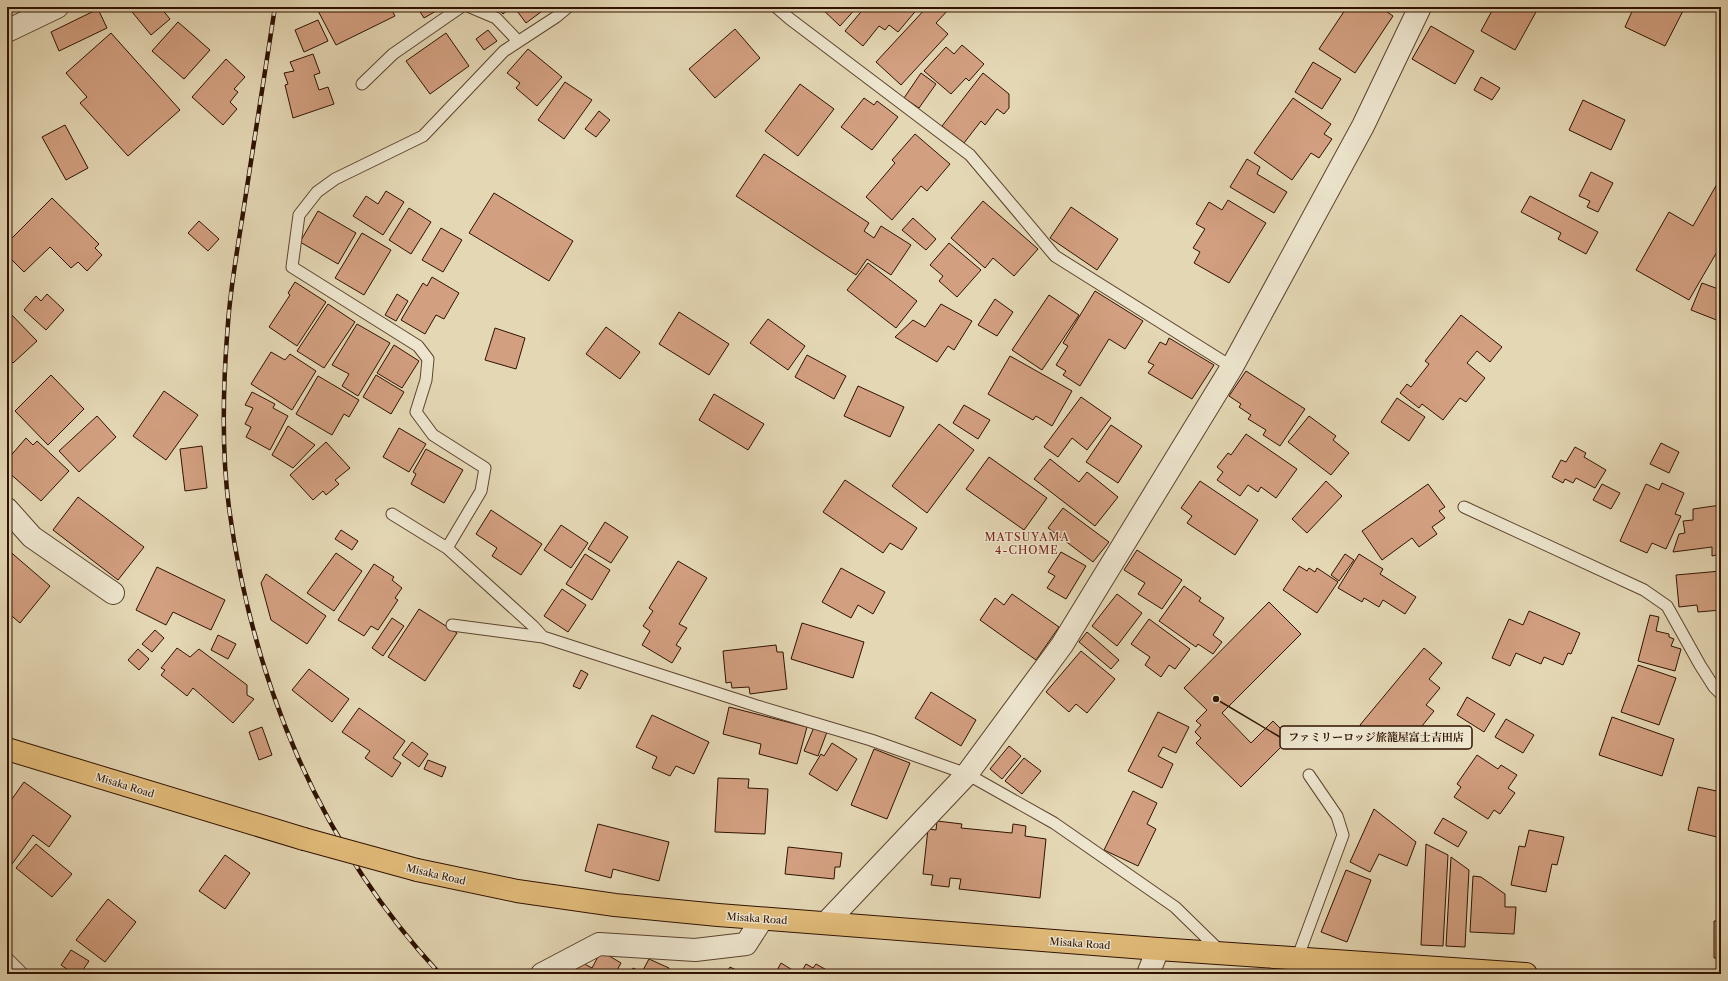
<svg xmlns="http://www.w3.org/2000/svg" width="1728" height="981" viewBox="0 0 1728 981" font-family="'Libre Caslon Text','Noto Serif JP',serif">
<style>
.building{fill:#d29f80;stroke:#2f1200}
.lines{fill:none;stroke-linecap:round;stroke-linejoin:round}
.service-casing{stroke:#5c432d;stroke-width:13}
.minor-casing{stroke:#5c432d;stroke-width:24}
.tertiary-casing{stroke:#5c432d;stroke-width:24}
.trunk-casing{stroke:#2f1200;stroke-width:24}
.service{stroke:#ede5ce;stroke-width:11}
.minor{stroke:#ede5ce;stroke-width:22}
.tertiary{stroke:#ede5ce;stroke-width:22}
.trunk{stroke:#e2bc7a;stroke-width:22}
.rail-casing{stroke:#2f1200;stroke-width:4.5}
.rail{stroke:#ede5ce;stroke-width:3;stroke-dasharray:9;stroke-linecap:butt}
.trunk-bridge-casing{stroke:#2f1200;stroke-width:24;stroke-linecap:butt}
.trunk-bridge{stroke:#e2bc7a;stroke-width:22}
.labels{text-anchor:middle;stroke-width:3;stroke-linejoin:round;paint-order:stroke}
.street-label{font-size:10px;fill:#2f1200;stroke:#ede5ce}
.neighbourhood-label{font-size:11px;letter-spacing:1px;fill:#7a1f14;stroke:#ede5ce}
.leader{fill:none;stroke:#2f1200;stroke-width:1.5}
.callout-dot{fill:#2f1200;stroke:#ede5ce;stroke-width:1.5}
.callout{fill:#ede5ce;stroke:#2f1200;stroke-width:1.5}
.callout-label{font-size:11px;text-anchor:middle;font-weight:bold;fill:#2f1200}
</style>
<rect width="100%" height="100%" fill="#e4d7b4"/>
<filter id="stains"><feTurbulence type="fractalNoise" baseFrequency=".005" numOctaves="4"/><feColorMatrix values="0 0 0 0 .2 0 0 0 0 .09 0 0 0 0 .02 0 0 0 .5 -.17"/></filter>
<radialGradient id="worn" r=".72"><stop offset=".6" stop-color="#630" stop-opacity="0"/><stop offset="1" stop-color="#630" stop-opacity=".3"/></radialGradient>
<path class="building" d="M128,7h32l10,12 -19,16z
M316,7h74l5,9 -59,29z
M417,7h26l-19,11z
M497,7h14l-8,7z
M522,7h22l1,2 -19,14 -9,-12z
M820,7h37l-17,19z
M865,7h54l-21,25 -9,-7 -4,5 -6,-4 -16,20 -18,-15z
M927,7h19l3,2 -13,14 12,11 -47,51 -25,-23z
M1347,7h33l13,9 -38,57 -36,-24z
M1494,7h33l9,5 -21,38 -34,-19z
M1634,7h51l-20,39 -40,-19z
M98,9l9,19 -48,23 -8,-19z
M318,20l10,21 -24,11 -9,-22z
M178,22l32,28 -26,29 -32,-28z
M1431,26l43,25 -19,33 -43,-25z
M735,29l25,29 -45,40 -26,-29z
M488,30l9,11 -13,9 -8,-11z
M111,33l69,77 -52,46 -48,-53 7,-6 -21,-24z
M446,33l23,33 -39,28 -24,-33z
M962,45l22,19 -15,17 -3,-3 -15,16 -27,-23 22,-24 8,7z
M528,49l34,28 -25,29 -21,-18 4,-5 -13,-10z
M313,54l7,19 -6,2 5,15 9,-3 6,17 -41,14 -8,-33 3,-1 -4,-11 10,-2 -4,-9z
M226,59l19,18 -11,12 4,3 -8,10 7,7 -14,16 -31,-28z
M1313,62l28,17 -19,30 -27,-17z
M921,73l15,11 -17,24 -15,-10z
M983,73l26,21v14l-5,6 -7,-5 -12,16 -4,-4 -17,22 -22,-17z
M1481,77l19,11 -8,12 -18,-10z
M565,82l27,18 -28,39 -26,-19z
M800,84l34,25 -36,47 -33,-25z
M864,98l10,7 3,-4 21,16 -26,33 -31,-23z
M1293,98l38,26 -7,10 8,5 -13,19 -8,-5 -19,27 -38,-27z
M1583,100l42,20 -14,30 -42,-20z
M599,111l11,9 -14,17 -11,-8z
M65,125l23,43 -22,12 -24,-43z
M915,134l35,30 -23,27 -6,-5 -29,34 -26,-23 29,-34 -3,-3z
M764,154l105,69 -5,8 10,7 7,-12 30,19 -20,30 -24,-16 -11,16 -120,-79z
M1247,159l13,8 -3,7 30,18 -13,21 -44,-26z
M1591,172l22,11 -15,29 -11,-5 3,-6 -11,-5z
M1721,177v68l-32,55 -53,-30 33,-58 24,14z
M386,191l18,11 -21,33 -30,-19 13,-20 12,8z
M494,193l79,48 -24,40 -80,-48z
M1530,196l68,36 -12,22 -28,-15 3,-6 -40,-21z
M52,198l47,46 -4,4 7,7 -15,16 -9,-9 -7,6 -21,-21 -26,25 -17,-17v-8l5,-5 -2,-2z
M1228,200l38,23 -37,60 -35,-20 6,-11 -7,-4 12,-19 -9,-5 13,-22 13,8z
M983,201l55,48 -24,27 -21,-18 -8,10 -34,-30z
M1071,207l47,32 -21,31 -47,-32z
M409,208l22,14 -20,32 -22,-14z
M318,211l38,22 -18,31 -38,-22z
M913,218l23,21 -10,11 -24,-20z
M199,221l20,18 -11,12 -20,-18z
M441,228l21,12 -19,32 -21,-12z
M362,233l29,17 -27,45 -29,-17z
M949,243l32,27 -24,27 -18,-16 4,-5 -13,-11z
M868,263l49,38 -21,27 -49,-38z
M432,277l27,16 -15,26 -8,-4 -11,19 -24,-14 22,-37 4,3z
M295,282l31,20 -29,44 -28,-19 21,-32 -2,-2z
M1702,283l19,7v27l-2,4 -28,-11z
M1095,291l48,30 -18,28 -16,-10 -29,47 -17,-11 3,-4 -10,-6 12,-19 -5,-3z
M47,294l17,16 -18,20 -22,-20 12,-14 5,5z
M397,294l11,7 -12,20 -11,-6z
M1049,295l30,20 -37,55 -30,-20z
M995,299l18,13 -16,24 -19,-11z
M328,304l27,18 -31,46 -27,-17z
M941,304l31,17 -18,29 -6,-4 -11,16 -42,-25 18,-17 12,7z
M7,310l30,31 -24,22 -6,-6z
M679,312l50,32 -20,31 -50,-31z
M1461,315l41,32 -12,15 -13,-11 -10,12 18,15 -19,24 -6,-4 -17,22 -21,-16 -3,4 -19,-15 7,-9 4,3 18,-23 -4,-3z
M768,319l37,27 -17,24 -38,-27z
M357,324l33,19 -32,53 -16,-10 7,-12 -17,-9z
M606,327l34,25 -20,27 -34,-25z
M495,328l30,10 -9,31 -31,-9z
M1169,338l45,27 -22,34 -44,-26 6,-8 -6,-3 12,-20 6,3z
M394,345l25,16 -17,27 -25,-15z
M271,352l14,8 5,-6 26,17 -24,39 -41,-26z
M807,355l39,21 -12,23 -39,-22z
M1010,356l62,35 -20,35 -16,-10 -3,4 -45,-26z
M1246,371l59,38 -25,37 -17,-11 3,-5 -18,-11 3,-4 -12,-8 2,-3 -12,-8z
M51,375l33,34 -36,36 -33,-34z
M376,375l28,17 -13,22 -28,-17z
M318,376l41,24 -10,17 -5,-3 -12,21 -36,-21z
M858,386l46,21 -14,30 -46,-21z
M164,391l34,24 -32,45 -33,-24z
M252,392l23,12 -2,4 15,8 -18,34 -24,-13 5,-10 -6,-3 8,-16 -8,-3z
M714,394l50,30 -16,26 -49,-30z
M1081,397l30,21 -24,32 -15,-12 -14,19 -14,-10z
M1397,398l28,19 -16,24 -28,-19z
M964,405l26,15 -12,19 -25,-16z
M97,416l19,21 -37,35 -20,-21z
M1309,416l27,20 -3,4 16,13 -18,22 -43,-33z
M939,424l35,26 -47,63 -35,-27z
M1111,425l31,21 -24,37 -32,-21z
M288,426l27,19 -22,23 -21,-13z
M399,428l27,16 -17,28 -26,-15z
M1246,434l51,35 -21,29 -15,-11 -3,5 -10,-7 -8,11 -23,-16 6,-8 -6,-5 11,-14 3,2z
M26,438l7,7 4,-4 32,30 -28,30 -34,-30v-11z
M326,442l24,26 -15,12 4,4 -13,11 -3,-4 -10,9 -23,-25z
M1661,443l18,9 -10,21 -19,-9z
M202,446l5,42 -22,3 -5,-42z
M1575,447l11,6 -2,4 22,13 -11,18 -19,-10 -3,5 -8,-4 -2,4 -11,-6 9,-17 5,2z
M426,449l37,21 -19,33 -33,-19 5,-10 -3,-2z
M989,457l58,41 -23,32 -58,-41z
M1050,459l29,23 8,-10 31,25 -23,29 -61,-47z
M845,480l72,48 -15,22 -12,-7 -7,10 -60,-41z
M1200,481l58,39 -23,35 -48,-32 5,-7 -11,-8z
M1326,481l16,15 -35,37 -15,-14z
M1662,483l22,10 -9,21 6,2 -15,33 -14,-6 -5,10 -27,-12 26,-57 13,6z
M1428,484l17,23 -6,4 6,7 -13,9 5,7 -18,13 -7,-9 -30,22 -20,-29z
M1602,484l18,9 -9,16 -18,-9z
M78,497l66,50 -26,33 -65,-50z
M1721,505v49l-9,2v-9l-39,5 6,-18 6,-1 -2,-12 10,-1v-11z
M1063,508l46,34 -16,20 -45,-34z
M491,510l51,34 -21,31 -29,-19 5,-8 -21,-14z
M605,522l23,15 -17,26 -23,-14z
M561,525l27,18 -17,25 -27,-18z
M341,530l17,11 -6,9 -17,-11z
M7,549l43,37 -30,37 -13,-11z
M1137,550l45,30 -20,29 -24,-15 7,-11 -21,-13z
M1061,552l25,14 -20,33 -19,-11 8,-12 -7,-4z
M336,553l26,18 -28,40 -27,-18z
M585,554l25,16 -18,30 -26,-16z
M1345,554l9,6 -15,21 -8,-6z
M1359,554l24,15 -3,5 36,23 -11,17 -22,-14 -4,7 -15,-9 -2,4 -24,-14z
M678,561l29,17 -28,46 8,4 -11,17 5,3 -9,15 -30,-18 8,-14 -7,-5 10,-15 -4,-3z
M374,564l20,13 -2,3 10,8 -7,10 3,2 -20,30 -7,-4 -7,10 -26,-16z
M1299,566l8,5 2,-3 6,4 2,-4 21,14 -21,31 -34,-23z
M157,567l68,33 -14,30 -38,-18 -7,13 -30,-15z
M841,568l44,24 -12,22 -15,-9 -7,13 -29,-16z
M1721,571v39l-23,2 -1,-7 -18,2 -3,-32z
M266,574l60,42 -19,28 -36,-24 -10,-37z
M1184,586l17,12 -2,3 25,17 -11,17 9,7 -9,12 -15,-10 -2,3 -37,-26z
M562,589l24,16 -18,27 -24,-16z
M1012,594l47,33 -23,33 -56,-40 15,-22 9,7z
M1117,594l25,19 -25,33 -25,-20z
M1269,602l32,32 -79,79 29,30 22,-22 17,17 -49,49 -45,-44 5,-5 -6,-6 6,-7 -5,-4 11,-11 -23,-22z
M419,609l38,24 -32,48 -37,-24z
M1529,611l51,22 -9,21 -3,-1 -5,12 -19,-8 -3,7 -25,-11 -6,13 -18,-8 17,-39 14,6z
M1650,615l9,2 -3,14 13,3v3l5,2 -3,7 10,3 -6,22 -37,-10z
M392,618l12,8 -21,30 -11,-8z
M1149,619l41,30 -15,20 -6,-4 -8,12 -16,-12 5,-8 -19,-13z
M802,623l62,19 -11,36 -62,-19z
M155,630l9,8 -12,14 -10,-8z
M1087,632l32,28 -8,9 -32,-27z
M218,635l18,9 -8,15 -17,-9z
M776,645l1,7h6l4,37 -37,5 -1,-7 -17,1 -1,-6 -5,1 -3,-32z
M177,648l13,9 9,-8 48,36v10l7,4 -21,24 -40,-35 -6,8 -26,-21 4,-5 -4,-2z
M1424,648l18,15 -13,16 11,9 -14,17 8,6 -16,20 -4,-4 -9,11 -5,-4 -12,15 -28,-24z
M138,649l11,10 -10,11 -11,-10z
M1081,651l34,28 -28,34 -11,-9 -7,8 -23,-20z
M1638,665l38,13 -17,47 -38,-13z
M309,669l40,30 -17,23 -40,-32z
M581,670l7,4 -8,15 -7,-3z
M931,692l45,28 -15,26 -46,-28z
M1467,697l28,17 -11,18 -27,-17z
M729,707l78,20 -10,37 -38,-10 2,-10 -38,-10z
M359,708l46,33 -12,17 8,5 -9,14 -27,-19 5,-7 -28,-19z
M1158,712l31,15 -13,26 -13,-6 -5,9 15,8 -11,24 -34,-17z
M652,715l57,27 -15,32 -18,-8 -6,10 -18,-8 5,-11 -21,-10z
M1612,717l62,22 -12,37 -63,-21z
M1506,719l28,16 -11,18 -28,-16z
M262,727l10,28 -13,5 -10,-28z
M814,727l13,5 -9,24 -14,-5z
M412,742l16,12 -9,13 -17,-12z
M832,743l25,16 -20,32 -28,-17 12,-20 3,2z
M1009,746l12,10 -19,23 -12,-10z
M874,749l36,14 -23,56 -36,-14z
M1477,755l21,14 3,-4 16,10 -9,13 7,5 -15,21 -6,-4 -6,9 -34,-22 7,-10 -4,-3z
M1024,758l17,13 -19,23 -17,-13z
M428,760l18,7 -4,10 -18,-8z
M718,778l31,1 -1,9 20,1 -3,45 -50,-2z
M24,782l47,34 -22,31 -16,-12 -26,36v-65z
M1698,787l23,5v46l-33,-8z
M1133,791l24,12 -10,21 9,5 -18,37 -34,-16z
M1374,809l42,33 -9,24 -28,-12 -9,18 -20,-10z
M1443,818l24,14 -9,15 -24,-14z
M937,821l25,3 -1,4 51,5 1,-9 13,2 -1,10 21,3 -6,59 -81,-9 2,-10 -11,-1 -1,9 -18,-2 2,-10 -10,-1 5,-45 8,1z
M598,824l71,18 -10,39 -46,-12 -2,9 -26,-7z
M1529,830l35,7 -7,28 -5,-1 -6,28 -35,-7 8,-39 6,1z
M36,844l36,30 -20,23 -36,-29z
M1426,844l22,11 -5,91 -22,-1z
M788,847l54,6 -2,14h-5l-1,12 -49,-5z
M225,855l25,18 -25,36 -26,-18z
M1451,857l18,13 -4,77 -19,-1z
M1346,870l25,10 -24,62 -26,-10z
M1473,876l8,1 24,17v13h11l-2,27 -44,-2z
M108,899l28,23 -31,40 -29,-22z
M1714,921h7v37h-7z
M71,950l18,11 -9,13h-6l-13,-9z
M601,951l20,12 -6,11h-49l9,-15 17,9z
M649,959l20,9 -2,6h-37l3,-6 9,4z
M781,963l18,11h-24z
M806,964l7,4 3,-4 16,9 -32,1z
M730,967l14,7h-18z
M52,969l8,5h-12z
M620,970l9,4h-11z"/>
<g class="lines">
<g class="service-casing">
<path id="service" d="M470,7l26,11 22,23
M776,7l14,12 180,136 85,101 177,111
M362,84l31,-30 68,-47
M1464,507l180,83 23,16 33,59 14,22 7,7
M392,514l55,34 86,78 10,11
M447,548l34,-57 4,-23 -52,-33 -17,-23 10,-32 2,-21 -10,-13 -126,-79 7,-52 18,-23 18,-13 88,-43 81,-85 52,-34 12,-10
M452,625l91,12 214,69 114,34 96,34 87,49 121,84 45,44
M7,958l16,16
M1297,959l46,-124 -6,-19 -28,-41"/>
</g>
<g class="minor-casing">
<path id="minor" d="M7,509l25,28 81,56
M826,923l141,-149 95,-129 170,-278 131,-241 57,-119
M542,974l57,-30 96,6 51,-6 16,-25
M1148,974l10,-25"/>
</g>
<g class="tertiary-casing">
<path id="tertiary" d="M7,31l50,-24"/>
</g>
<g class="trunk-casing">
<path id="trunk" d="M7,749l297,90
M417,870l100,21 98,14 103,10 440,34 368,25"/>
</g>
<use href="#service" class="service"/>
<use href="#minor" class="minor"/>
<use href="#tertiary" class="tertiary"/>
<use href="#trunk" class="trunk"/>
<g class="rail-casing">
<path id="rail" d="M275,7c-10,64 -20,129 -30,193 -6,41 -14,82 -17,123 -5,61 -7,124 1,185 24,174 90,336 211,466"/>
</g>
<use href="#rail" class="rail"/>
<g class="trunk-bridge-casing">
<path id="trunk-bridge" d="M304,839l113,31"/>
</g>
<use href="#trunk-bridge" class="trunk-bridge"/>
</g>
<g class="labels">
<g class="street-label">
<text transform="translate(125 785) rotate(17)" y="4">Misaka Road</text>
<text transform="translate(436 874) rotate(13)" y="4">Misaka Road</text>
<text transform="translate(757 918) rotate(4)" y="4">Misaka Road</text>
<text transform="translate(1080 943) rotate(4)" y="4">Misaka Road</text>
</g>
<g class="neighbourhood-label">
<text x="1027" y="541">MATSUYAMA<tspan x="1027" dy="13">4-CHOME</tspan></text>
</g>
</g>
<path class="leader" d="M1216 699L1280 737"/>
<circle class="callout-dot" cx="1216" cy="699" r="4"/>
<rect class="callout" x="1280" y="726" width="192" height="23" rx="4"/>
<g class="callout-label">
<text x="1376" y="741">ファミリーロッジ旅籠屋富士吉田店</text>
</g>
<rect width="1728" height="981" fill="none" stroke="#e4d7b4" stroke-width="24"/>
<rect x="8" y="8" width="1712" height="965" fill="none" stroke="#2f1200" stroke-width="2"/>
<rect x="12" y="12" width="1704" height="957" fill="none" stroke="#2f1200"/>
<rect width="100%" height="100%" filter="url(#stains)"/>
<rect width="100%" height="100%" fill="url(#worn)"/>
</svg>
